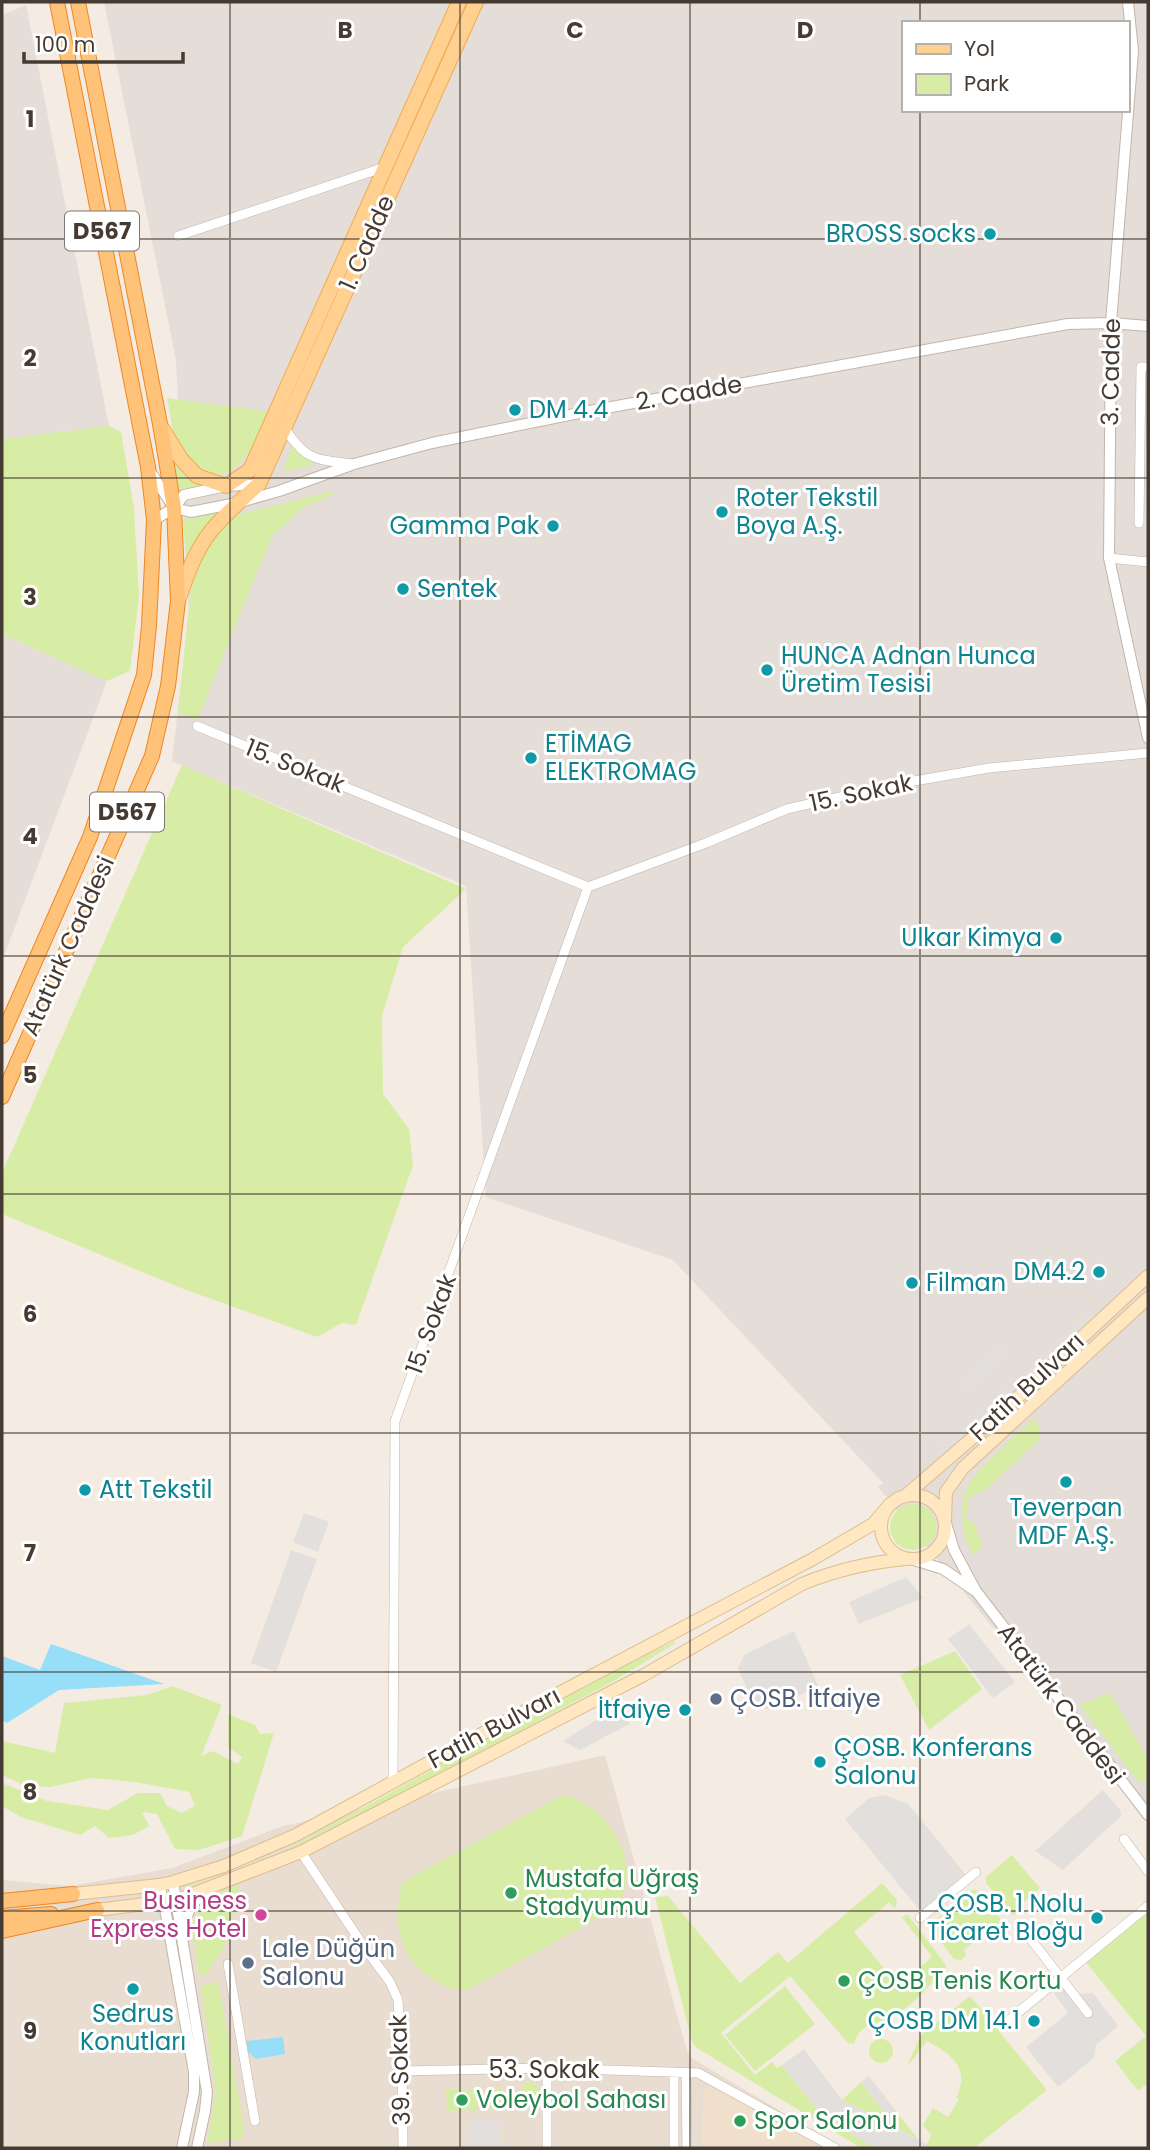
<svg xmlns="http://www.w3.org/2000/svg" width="1150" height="2150" viewBox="0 0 1150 2150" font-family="Poppins,sans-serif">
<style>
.residential{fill:#e8ddd0}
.industrial{fill:#e5ddd8;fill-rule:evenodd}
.education{fill:#efdfcb}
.green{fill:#d7eda6}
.parking{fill:#e3dfdc}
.water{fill:#97def8}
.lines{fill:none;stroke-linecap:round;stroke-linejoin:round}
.minor-casing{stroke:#c3b5a7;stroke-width:10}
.tertiary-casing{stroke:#c3b5a7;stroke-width:12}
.secondary-casing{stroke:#dcbd8f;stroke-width:14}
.primary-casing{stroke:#f1ab53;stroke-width:16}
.trunk-casing{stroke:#ef8621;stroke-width:16}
.minor{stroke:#fff;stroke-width:9}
.tertiary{stroke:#fff;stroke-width:10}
.secondary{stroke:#ffe7c1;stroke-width:12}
.primary{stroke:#ffd090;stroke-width:14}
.trunk{stroke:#ffc279;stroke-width:14}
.grid{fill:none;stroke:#463b32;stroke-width:2;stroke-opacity:0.55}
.culture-dot{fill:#0f9aa8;stroke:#fff;stroke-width:2.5}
.service-dot{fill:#5c6f8a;stroke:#fff;stroke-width:2.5}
.leisure-dot{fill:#2e9e5b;stroke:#fff;stroke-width:2.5}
.hotel-dot{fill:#d1479c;stroke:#fff;stroke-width:2.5}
.labels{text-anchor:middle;stroke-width:6;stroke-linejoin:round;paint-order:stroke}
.shield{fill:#fff;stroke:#7e7670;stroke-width:2}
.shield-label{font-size:23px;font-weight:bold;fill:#463b32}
.culture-label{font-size:24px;fill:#0d838f;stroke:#fff;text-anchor:start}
.street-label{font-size:24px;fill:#463b32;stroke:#fff}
.service-label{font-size:24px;fill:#4e5e75;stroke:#fff;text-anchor:start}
.leisure-label{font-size:24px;fill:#27864d;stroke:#fff;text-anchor:start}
.hotel-label{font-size:24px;fill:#b23c85;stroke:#fff;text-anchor:end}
.grid-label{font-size:23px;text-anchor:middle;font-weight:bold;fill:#463b32;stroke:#fff;stroke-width:6;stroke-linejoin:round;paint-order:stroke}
</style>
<rect width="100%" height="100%" fill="#f4ece3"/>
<path class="residential" d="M605,1755l82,296 6,8 150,89h-841v-268l68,6 102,-18 111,-42z"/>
<path class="industrial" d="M104,2h1044v1815l-270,-330 5,-4 -210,-223 -187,-63 -20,-311 -294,-125 17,-147 -13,-254zM903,23h224v87h-224z
M26,5l83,421 -107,13v-424z
M2,634l105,47 -105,280z"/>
<path class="education" d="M710,2086l113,62h-121l1,-56z"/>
<path class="green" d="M167,398l104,14c-9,17 -17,37 -31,51 -24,26 -53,4 -64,-22 -5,-13 -6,-30 -9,-43z
M109,426l12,6 13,76 5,89 -9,74 -23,10 -105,-47v-195z
M292,447l20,15 1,3 -30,7z
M171,456l13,16 26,12 -32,9z
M334,491v3l-30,13 -32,29 -75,184 -19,-8 12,-116 7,-37 31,-42z
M223,510l-37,50 -3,-40z
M182,765l284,124 -63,58 -21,69 1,78 26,35 4,36 -57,160 -14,-2 -25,14 -136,-49 -179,-74v-41z
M1034,1418l5,8 1,13 -55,51 -17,8 -2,21 8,4 9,22 -9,10c-7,-9 -10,-19 -11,-31 -1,-11 -2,-22 3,-33 9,-23 49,-54 68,-73z
M890 1527a23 23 0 1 1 46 0a23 23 0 1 1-46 0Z
M675,1641l1,2 -64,39 -324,171 -99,36 -1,-4 26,-6 73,-29 308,-171z
M955,1651l27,38 -53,41 -29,-55z
M173,1686l49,19 -21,51 12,-5 25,13 4,-7 -14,-10v-33l27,11 5,9 14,-1 -32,103 -43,14 -24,-1 -18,-35 -15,-2 7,14 -16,9 -24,3 -14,-12 -15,9 -59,-18 -19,-11v-23l45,18 61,9 30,-17h22l7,13 15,7 13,-8 -6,-13 -54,-10 -44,-4 -41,9 -24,-1 -24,-11v-34l53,12 9,-50 83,-8z
M1110,1693l38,67 -1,5 1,12 -8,6 -61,-78z
M567,1796c45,12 80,75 46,114l-146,80c-15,1 -29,-6 -40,-15 -30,-23 -35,-58 -24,-93l156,-85z
M1012,1855l28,33 -17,15v5l-9,7 -4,-2 -24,-30v-6z
M882,1883l15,17 -1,7 -2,1 -5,-6 -35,30 44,53 34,-28 -30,-40 3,-2h3l38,50v3c-16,16 -33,38 -54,49 -17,10 -31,3 -38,27l-6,-1 -58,-67 -69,57 34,42 17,-13 5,6 5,-3 42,53 52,30h-15l-164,-100 -5,-6 -37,-145 13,-1 72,87 38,-31 10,11z
M239,1885l-15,62 -19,29 -7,-4 -6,-51 27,-29z
M972,1890h5l25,31 -2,8 -7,-2 -29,23 2,5 -5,5 -7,-1 -24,-31 1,-4z
M1148,1907v176l-10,8 -23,-30 31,-25 -61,-75z
M218,1981l26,146v11l-37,5 9,-49 -15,-108z
M785,1986l30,38 -60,47 -30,-36z
M969,1997l3,1 75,92 -73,58h-49l6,-13 -8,-10 10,-17 15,9 11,-18 -3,-1c15,-30 -5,-44 -29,-57l-20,26 13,-31z
M869 2051a12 12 0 1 1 24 0a12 12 0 1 1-24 0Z
M521 2091a9 9 0 1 1 18 0a9 9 0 1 1-18 0Z
M861,2082l30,39 8,-6 19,24 -76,-39z
M485 2099a11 11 0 1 1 22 0a11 11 0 1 1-22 0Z
M446,2090h32v20l-31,1z"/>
<path class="parking" d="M1091,1314l9,2 -154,140 -7,-7z
M1001,1344l8,8 -41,38 -7,-7z
M304,1513l25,9 -11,30 -25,-10z
M291,1550l26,9 -41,113 -25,-9z
M906,1577l17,21 -64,26 -10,-22z
M969,1624l46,58 -22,16 -45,-59z
M794,1631l24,55 -18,9 -12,9h-12l-9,5 -13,-4 -16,-37 7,-14z
M625,1702l5,22 -50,26 -17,-9z
M1103,1790l18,21v5l-58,54 -28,-19z
M885,1795l23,9 58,71 -45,37 -76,-93 24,-21z
M1068,1980l11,14 14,-1 25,33 -22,19 -2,13 -36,29 -32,-40 42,-34 -15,-21z
M804,2049l38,51 85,44 -2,4h-49l-52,-30 -42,-53z
M869,2076l30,39 -8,6 -30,-39z
M470,2119l31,2 -1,27h-31z"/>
<path class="water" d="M51,1644l113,40 -105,6 -52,33 -5,-3v-64l38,14z
M283,2037l2,17 -29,5 -8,-7 -2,-11z"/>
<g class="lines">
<g class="minor-casing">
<path id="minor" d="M178,236l207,-69
M284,427c22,34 30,32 68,37
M1139,523l2,-156h7
M1109,558l39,4
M197,726l391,161
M393,1781l2,-360 193,-534 118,-44 81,-34 110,-25 92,-16 159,-15
M1124,1839l24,32
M301,1852l61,92 28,38 8,18 4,71 1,77
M920,1918l56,-46
M1026,1933l62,80
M228,1964l27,157
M1004,2024l144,-118
M547,2068v80
M402,2071l145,-3 151,5 137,75
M674,2072v76
M686,2072l1,76"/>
</g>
<g class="tertiary-casing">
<path id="tertiary" d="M1128,2l5,49 -22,272 -2,235 39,180
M150,471l24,37 17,4 46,-9 42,-12 75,-27 78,-21 152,-31 484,-88 43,-1 37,3
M154,520l20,-12 10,-13 42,-9 33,-2
M945,1520l9,30 22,41 172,224
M914,1560l29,9 31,21
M173,1882l34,210 -2,19 -8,37
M159,1885l5,18 30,169v20l-12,56
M185,1927c2,-17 7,-25 21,-35"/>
</g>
<g class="secondary-casing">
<path id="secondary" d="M881 1527a32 32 0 1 1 64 0a32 32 0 1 1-64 0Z
M905,1496l87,-75 156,-145
M945,1520l1,-28 17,-24 185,-170
M73,1894l86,-9 14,-3 51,-16 72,-31 174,-95 343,-181 60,-35 17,-20
M97,1910l80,-10 124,-48 343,-177 158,-91c34,-14 68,-22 105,-25"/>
</g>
<g class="primary-casing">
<path id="primary" d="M160,425l21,34 16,17 29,10 24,-16 209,-468
M178,601c8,-24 17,-50 33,-70 14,-17 31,-32 48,-47l217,-482"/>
</g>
<g class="trunk-casing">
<path id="trunk" d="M2,1036l88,-199 54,-162 5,-49 5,-106 -6,-53 -91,-465
M2,1097l150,-341 16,-70 10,-85 -4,-93 -14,-84 -82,-422
M2,1901l71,-7
M2,1918l49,-4
M2,1931l95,-21"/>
</g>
<use href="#minor" class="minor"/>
<use href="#tertiary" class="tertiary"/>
<use href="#secondary" class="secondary"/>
<use href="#primary" class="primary"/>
<use href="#trunk" class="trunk"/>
</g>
<path class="grid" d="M230,2v2146M460,2v2146M690,2v2146M920,2v21M920,110v2038M2,239h1146M2,478h1146M2,717h1146M2,956h1146M2,1194h1146M2,1433h1146M2,1672h1146M2,1911h1146"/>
<g class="culture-dot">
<circle cx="990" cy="234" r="7"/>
<circle cx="515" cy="410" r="7"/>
<circle cx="722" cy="512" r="7"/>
<circle cx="553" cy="526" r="7"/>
<circle cx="403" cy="589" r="7"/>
<circle cx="767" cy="670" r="7"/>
<circle cx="531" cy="758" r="7"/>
<circle cx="1056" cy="938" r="7"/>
<circle cx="1099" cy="1272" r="7"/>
<circle cx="912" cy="1283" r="7"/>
<circle cx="1066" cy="1482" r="7"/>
<circle cx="85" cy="1490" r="7"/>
<circle cx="685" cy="1710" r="7"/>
<circle cx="820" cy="1762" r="7"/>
<circle cx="1097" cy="1918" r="7"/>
<circle cx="133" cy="1989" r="7"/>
<circle cx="1034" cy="2021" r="7"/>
</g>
<g class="service-dot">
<circle cx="716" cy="1699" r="7"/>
<circle cx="248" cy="1963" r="7"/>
</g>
<g class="leisure-dot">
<circle cx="511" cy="1893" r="7"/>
<circle cx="844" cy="1981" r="7"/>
<circle cx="462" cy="2100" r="7"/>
<circle cx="740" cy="2121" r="7"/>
</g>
<circle class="hotel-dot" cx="261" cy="1915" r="7"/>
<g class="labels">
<g class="shield">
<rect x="65" y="211.5" width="74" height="39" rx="5"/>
<rect x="90" y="792.5" width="74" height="39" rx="5"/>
</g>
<g class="shield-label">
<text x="102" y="239">D567</text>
<text x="127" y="820">D567</text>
</g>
<g class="culture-label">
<text x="976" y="242" text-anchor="end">BROSS socks</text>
<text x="529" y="418">DM 4.4</text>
<text x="736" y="506">Roter Tekstil<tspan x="736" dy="28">Boya A.Ş.</tspan></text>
<text x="539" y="534" text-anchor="end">Gamma Pak</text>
<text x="417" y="597">Sentek</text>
<text x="781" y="664">HUNCA Adnan Hunca<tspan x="781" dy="28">Üretim Tesisi</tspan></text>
<text x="545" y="752">ETİMAG<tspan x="545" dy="28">ELEKTROMAG</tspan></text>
<text x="1042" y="946" text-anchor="end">Ulkar Kimya</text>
<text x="1085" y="1280" text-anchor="end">DM4.2</text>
<text x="926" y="1291">Filman</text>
<text x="99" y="1498">Att Tekstil</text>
<text x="1066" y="1516" text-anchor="middle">Teverpan<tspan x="1066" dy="28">MDF A.Ş.</tspan></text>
<text x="671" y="1718" text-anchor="end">İtfaiye</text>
<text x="834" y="1756">ÇOSB. Konferans<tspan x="834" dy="28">Salonu</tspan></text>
<text x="1083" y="1912" text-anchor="end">ÇOSB. 1 Nolu<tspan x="1083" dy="28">Ticaret Bloğu</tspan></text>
<text x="133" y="2022" text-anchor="middle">Sedrus<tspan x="133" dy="28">Konutları</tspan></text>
<text x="1020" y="2029" text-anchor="end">ÇOSB DM 14.1</text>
</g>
<g class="street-label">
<text transform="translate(367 243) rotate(-66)" y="8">1. Cadde</text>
<text transform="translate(1111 372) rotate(-89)" y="8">3. Cadde</text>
<text transform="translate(689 393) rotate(-10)" y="8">2. Cadde</text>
<text transform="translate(295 766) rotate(22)" y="8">15. Sokak</text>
<text transform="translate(861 793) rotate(-12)" y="8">15. Sokak</text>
<text transform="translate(68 946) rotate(-66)" y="8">Atatürk Caddesi</text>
<text transform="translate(431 1324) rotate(-70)" y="8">15. Sokak</text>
<text transform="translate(1027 1387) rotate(-43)" y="8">Fatih Bulvarı</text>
<text transform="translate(1061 1704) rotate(53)" y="8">Atatürk Caddesi</text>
<text transform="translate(494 1728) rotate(-28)" y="8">Fatih Bulvarı</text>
<text transform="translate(400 2070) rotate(-92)" y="8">39. Sokak</text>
<text x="544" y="2078">53. Sokak</text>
</g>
<g class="service-label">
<text x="730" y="1707">ÇOSB. İtfaiye</text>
<text x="262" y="1957">Lale Düğün<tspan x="262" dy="28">Salonu</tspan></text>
</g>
<g class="leisure-label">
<text x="525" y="1887">Mustafa Uğraş<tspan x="525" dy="28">Stadyumu</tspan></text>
<text x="858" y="1989">ÇOSB Tenis Kortu</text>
<text x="476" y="2108">Voleybol Sahası</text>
<text x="754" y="2129">Spor Salonu</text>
</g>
<g class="hotel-label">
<text x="247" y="1909">Business<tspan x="247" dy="28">Express Hotel</tspan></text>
</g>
</g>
<g class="grid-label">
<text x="345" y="38">B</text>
<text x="575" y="38">C</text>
<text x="805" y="38">D</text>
<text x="30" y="127">1</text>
<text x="30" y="366">2</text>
<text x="30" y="605">3</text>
<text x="30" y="844">4</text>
<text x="30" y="1083">5</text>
<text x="30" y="1322">6</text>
<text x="30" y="1561">7</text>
<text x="30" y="1800">8</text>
<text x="30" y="2039">9</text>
</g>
<rect width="1150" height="2150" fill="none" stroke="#463b32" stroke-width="7"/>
<rect x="902" y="21" width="228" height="91" fill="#ffffff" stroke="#b5b1ad" stroke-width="2"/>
<rect x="916" y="44" width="35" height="10" fill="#ffd090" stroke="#b5b1ad" stroke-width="2"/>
<text x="964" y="56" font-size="21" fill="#463b32">Yol</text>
<rect x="916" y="74" width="35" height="21" fill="#d7eda6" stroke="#b5b1ad" stroke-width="2"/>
<text x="964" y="91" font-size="21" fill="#463b32">Park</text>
<path d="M24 52v10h159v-10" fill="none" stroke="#463b32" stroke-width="3.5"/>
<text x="35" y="52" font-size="21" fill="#463b32" stroke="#ffffff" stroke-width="5" paint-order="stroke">100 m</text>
</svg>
